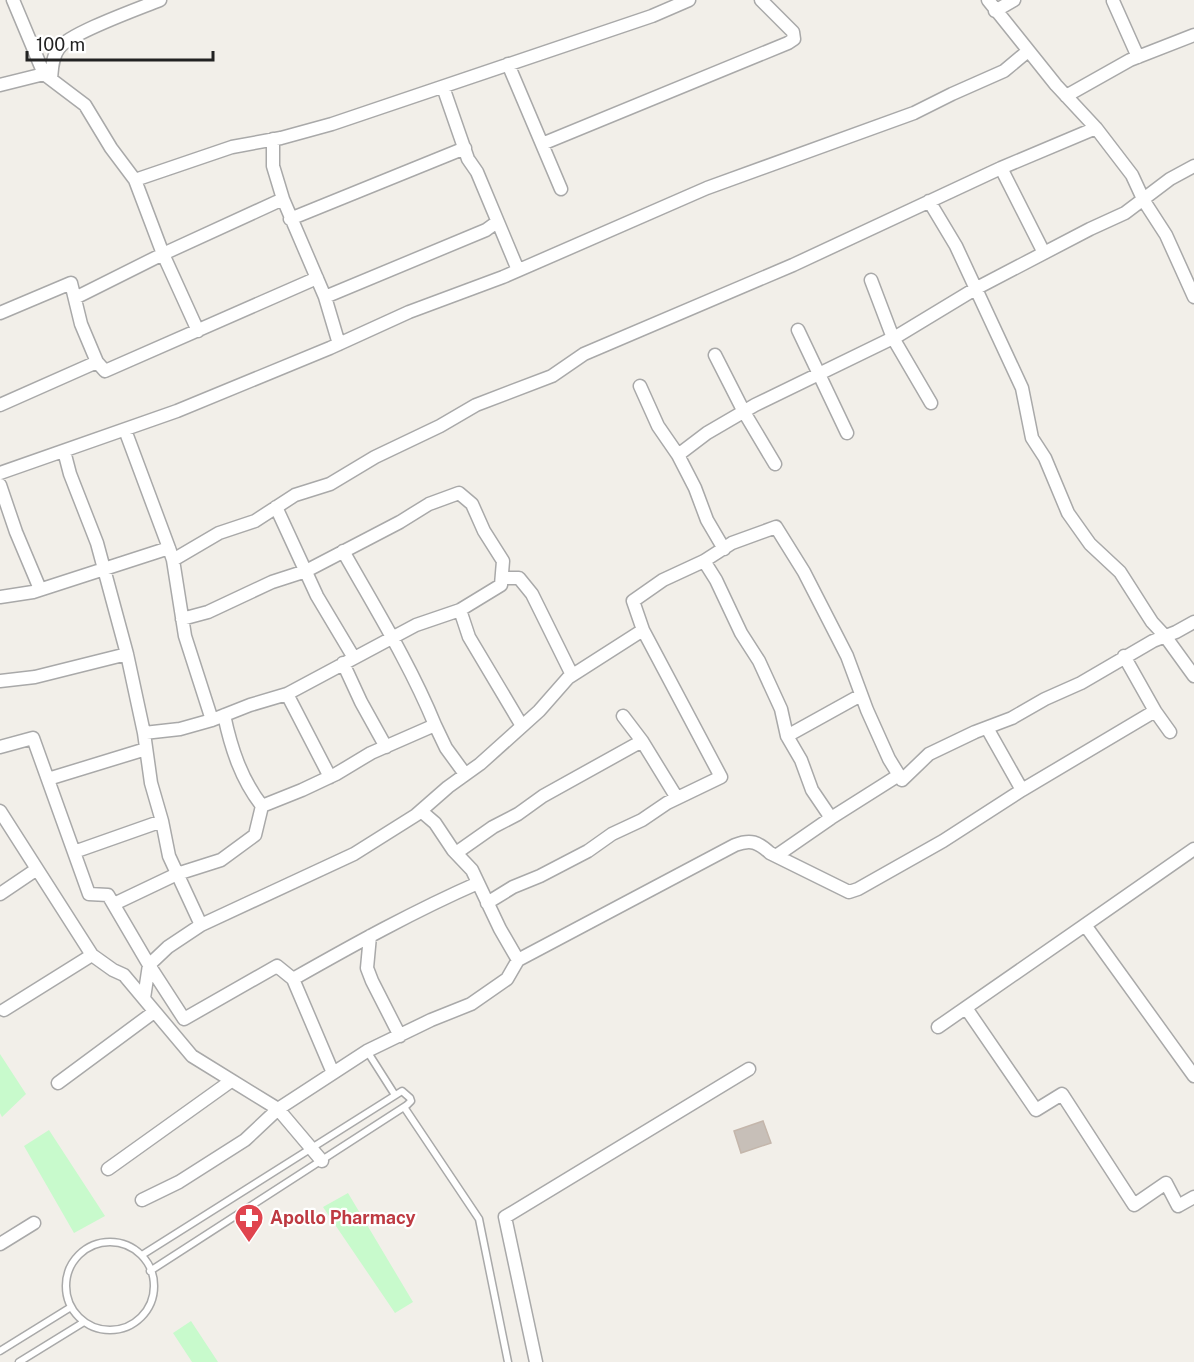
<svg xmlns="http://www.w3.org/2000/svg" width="1194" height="1362" viewBox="0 0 1194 1362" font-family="'Public Sans',sans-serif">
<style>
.park{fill:#c8facc}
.building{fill:#c7bfb8;stroke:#c4b6ab;stroke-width:1.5}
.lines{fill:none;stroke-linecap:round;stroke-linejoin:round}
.service-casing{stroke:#a9a9a9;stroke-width:9}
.minor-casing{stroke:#a9a9a9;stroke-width:15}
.service{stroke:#fff;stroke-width:6}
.minor{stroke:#fff;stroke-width:12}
.labels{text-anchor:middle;stroke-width:4.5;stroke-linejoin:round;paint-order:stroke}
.health-label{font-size:18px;font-weight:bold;fill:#be3a42;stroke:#fff;text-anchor:start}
</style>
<rect width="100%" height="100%" fill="#f2efe9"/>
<path class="park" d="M0,1054l26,40 -24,23 -2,-4z
M49,1130l56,86 -31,17 -50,-87z
M348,1193l65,109 -18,11 -72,-106z
M191,1321l27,41h-26l-19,-29z"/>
<path class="building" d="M763,1121l8,22 -30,10 -7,-22z"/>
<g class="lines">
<g class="service-casing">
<path id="service" d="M367,1051l28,44
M404,1107l75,112 29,143
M66 1286a44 44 0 1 1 88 0a44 44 0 1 1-88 0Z
M142,1255l260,-164 8,7 1,3 -4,4 -257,166
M0,1351l71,-44
M19,1362l65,-40"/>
</g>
<g class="minor-casing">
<path id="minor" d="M13,0l31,74 41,31 26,43 24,32 97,-33 49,-9 51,-14 320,-108 37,-16
M988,0l68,85 40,43 36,47 12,26 22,34 28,62
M1113,1l25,56
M995,11l19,-11
M508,64l53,125
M51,79c1,-10 1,-22 8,-31 11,-15 79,-39 101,-48
M0,85l44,-11
M443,87l25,72 9,13 41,98
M1066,96l64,-36 64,-25
M273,139v27l10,33
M542,144l246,-101 6,-4 -1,-7 -32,-32
M1001,168l43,85
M135,180l28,74 35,77
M929,201l27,45 66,142 10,50 13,20 23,55 22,31 30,28 32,50 13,14 29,40
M290,219l175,-71
M871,280l22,58 38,65
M325,297l161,-67 11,-8
M75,298l88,-44 120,-55 42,98 14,47
M0,313l71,-30 10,41 16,38 -97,43
M798,330l49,103
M715,355l29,57 31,52
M97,362l8,9 212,-93
M640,386l18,40 20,29 17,33 12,32 17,29
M125,430l44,118
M64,451l6,23 27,69 30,111
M678,455l29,-22 48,-28 144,-70 76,-46 115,-60 35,-16 45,-34 24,-13
M0,473l177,-62 153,-63 79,-36 94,-35 204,-89 207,-75 38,-19 52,-23 24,-20
M0,485l16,47 24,57
M276,507l41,89 37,62
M173,560l12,76 27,84
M704,561l12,19 25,53 18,28 22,48 6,27 14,24 11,30 19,28
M502,578h17l13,16 40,81
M0,597l33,-5 136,-44 4,12 46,-27 36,-12 40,-26 35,-11 45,-27 65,-31 36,-21 76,-29 32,-22 209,-89 208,-97 95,-40
M460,610l9,27 53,89
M343,663l18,39 25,45
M0,681l35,-4 92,-23 17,79 7,50 11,38 7,35 32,69
M287,694l43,83
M1155,711l15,21
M224,715c7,33 17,64 38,91l40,-16 34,-16 35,-21 64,-28c-25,-61 -60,-117 -92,-174
M623,716l19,25 35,57
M435,725l11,23 19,26
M144,733l36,-4 32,-9 38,-15 37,-11 129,-69 44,-15 41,-25 2,-24 -19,-30 -12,-27 -13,-11 -30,11 -29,18 -94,49 -34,11 -64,30 -26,7
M787,736l74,-41
M0,747l33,-9 56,156 19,1 41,70 35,54 93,-53 16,13 40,94
M48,779l98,-30
M1022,790l133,-79 -31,-55
M0,811l92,144
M74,852l88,-31
M456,853l37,-26 25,-13 25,-18 99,-55
M776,856l55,-38 68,-43
M0,894l37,-25
M487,903l26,-16 27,-11 48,-25 24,-17 30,-14 25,-17 54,-26 -78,-147
M114,904l63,-30 44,-14 34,-25 7,-29
M1085,925l109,-76
M370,936l-3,32 5,13 28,55
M518,960l217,-115c16,-6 23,-3 35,8l79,39 9,-3 85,-48 79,-51 -35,-62
M293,979c60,-34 121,-68 185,-96
M144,998l5,-33 19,-18 33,-22 153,-71 62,-39 32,-28 32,-23 59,-53 29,-33 75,-48 -10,-29 30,-21 41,-19 28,-18 44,-16 28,45 43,84 20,54 22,49 13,21 27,-26 46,-22 37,-14 33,-19 36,-16 72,-42 23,-9 18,-10
M966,1008l70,102 26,-16 72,111 32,-22 12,23 16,-9
M4,1010l88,-55 21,15 11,5 68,81 86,53 44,52
M938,1027l147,-102 109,151
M58,1083l96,-71
M108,1169l123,-88
M142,1200l37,-18 66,-42 33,-31 89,-58 64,-31 40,-16 36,-25 11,-19 -18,-31 -28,-59 -19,-20 -18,-27 -14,-12
M0,1244l34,-21
M536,1362l-31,-145 244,-148"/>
</g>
<use href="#service" class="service"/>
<use href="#minor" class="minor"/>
</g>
<defs>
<g id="pharmacy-pin" transform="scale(1.5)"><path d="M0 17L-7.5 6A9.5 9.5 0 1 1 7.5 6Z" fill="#e0444e" stroke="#fff"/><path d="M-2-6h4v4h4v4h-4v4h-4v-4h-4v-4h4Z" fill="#fff"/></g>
</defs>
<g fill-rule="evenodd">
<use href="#pharmacy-pin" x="249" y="1218"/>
</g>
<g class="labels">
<g class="health-label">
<text x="270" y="1224">Apollo Pharmacy</text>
</g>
</g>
<path d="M27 51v9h186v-9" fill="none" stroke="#222222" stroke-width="3"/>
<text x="36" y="51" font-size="18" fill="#222222" stroke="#ffffff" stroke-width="4.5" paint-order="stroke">100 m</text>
</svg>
